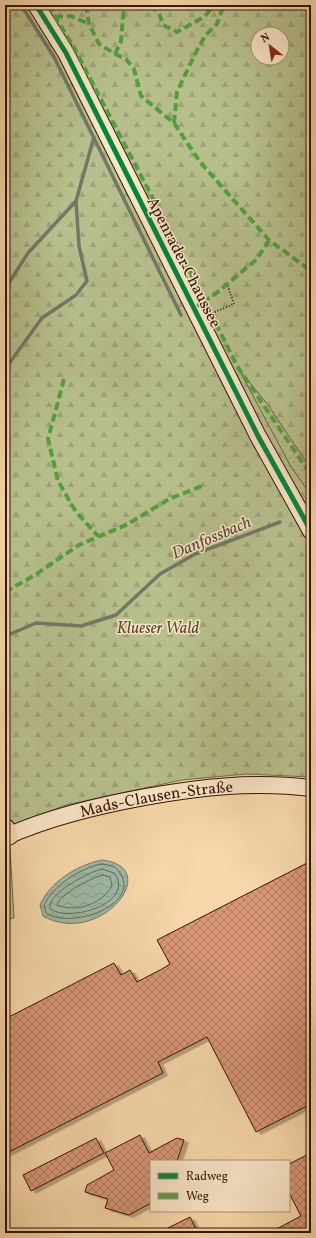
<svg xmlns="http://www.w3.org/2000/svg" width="316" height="1238" viewBox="0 0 316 1238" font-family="Vollkorn,serif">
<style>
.grass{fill:url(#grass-dots);stroke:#756a4a}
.forest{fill:url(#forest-firs);stroke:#756a4a;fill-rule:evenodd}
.water{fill:url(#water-waves);stroke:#737866}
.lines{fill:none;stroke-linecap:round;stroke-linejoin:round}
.shore{stroke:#686756;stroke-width:1}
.stream{stroke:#737866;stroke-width:3.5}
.building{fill:url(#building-cross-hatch);stroke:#331406;filter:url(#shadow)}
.secondary-casing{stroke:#331406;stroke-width:18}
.highway-casing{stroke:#331406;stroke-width:22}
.path{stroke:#331406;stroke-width:2;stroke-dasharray:1 2;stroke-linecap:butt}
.secondary{stroke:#fae6c8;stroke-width:16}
.highway{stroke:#f8d8aa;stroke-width:20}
.quiet{stroke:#52a03d;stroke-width:4;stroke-dasharray:8 4;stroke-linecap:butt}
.cycleway-casing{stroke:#fae6c8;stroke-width:8}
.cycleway{stroke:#00873e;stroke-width:5}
.labels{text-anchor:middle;stroke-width:3;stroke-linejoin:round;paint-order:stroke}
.street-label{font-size:16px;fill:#331406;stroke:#fae6c8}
.park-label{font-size:16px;font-style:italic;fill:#5b482e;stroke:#fae6c8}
.water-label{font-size:17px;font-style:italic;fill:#584e3e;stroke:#fae6c8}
</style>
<defs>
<pattern id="grass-dots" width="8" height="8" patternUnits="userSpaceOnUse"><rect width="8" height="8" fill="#b7c08d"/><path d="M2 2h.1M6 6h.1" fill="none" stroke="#9ea478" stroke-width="1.8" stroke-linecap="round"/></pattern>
<pattern id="forest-firs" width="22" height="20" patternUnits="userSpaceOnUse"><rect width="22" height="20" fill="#b7c08d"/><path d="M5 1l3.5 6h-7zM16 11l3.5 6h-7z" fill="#9ea478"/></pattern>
<pattern id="water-waves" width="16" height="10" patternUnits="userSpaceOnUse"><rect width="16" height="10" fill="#9dbaa6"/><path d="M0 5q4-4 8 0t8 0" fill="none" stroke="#889f8d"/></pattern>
<pattern id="building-cross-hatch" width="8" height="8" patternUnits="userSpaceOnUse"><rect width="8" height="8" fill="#d99777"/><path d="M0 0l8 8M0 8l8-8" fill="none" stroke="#b17a60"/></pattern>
<filter id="shadow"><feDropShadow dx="4.5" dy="2.5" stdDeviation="0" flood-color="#0004"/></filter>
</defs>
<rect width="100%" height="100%" fill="#f8d8aa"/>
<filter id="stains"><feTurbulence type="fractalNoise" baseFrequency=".005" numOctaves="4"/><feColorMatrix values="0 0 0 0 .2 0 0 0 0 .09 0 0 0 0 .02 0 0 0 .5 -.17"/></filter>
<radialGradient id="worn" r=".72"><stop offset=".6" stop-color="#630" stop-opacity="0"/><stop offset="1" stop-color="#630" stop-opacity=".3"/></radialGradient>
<path class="grass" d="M193,5h39c-17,6 -22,6 -39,0z
M237,366l31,39 43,64v26l-20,-28z"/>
<path class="forest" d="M5,5h188c17,6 22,6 39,0h79v464l-43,-64 -30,-37 53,99 20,28v282l-65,-3 -64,6 -116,25 -61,24zM258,34h24v24h-24z
M10,848l4,70 -9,2v-70z"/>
<path class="water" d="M102,860c63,7 -2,88 -59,56l-3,-11c10,-23 37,-40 62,-45z"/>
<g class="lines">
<path class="shore" d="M102,864c8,1 14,2 18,9 21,31 -47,57 -74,40l-2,-8c10,-20 36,-37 58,-41z
M102,869l12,4c22,29 -42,50 -64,36 -3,-16 39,-37 52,-40z
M103,875l7,2 2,9c-10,18 -36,27 -55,19 3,-11 35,-28 46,-30z"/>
<path class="stream" d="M21,5l33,52 127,258
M5,289l23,-36 48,-52
M8,365l34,-47 34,-23 11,-14 -8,-35 -3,-45 18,-64
M5,638l3,-3 28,-12 45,3 35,-11 44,-41 35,-20 85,-32"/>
</g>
<path class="building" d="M311,861v243l-55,28 -49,-95 -49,25 5,11 -158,81v-135l109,-56 7,12 9,-5 7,12 25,-13 8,-5 -13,-24z
M140,1135l9,18 28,-15 7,2 -7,21h-26v42l-22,12 -24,-7 3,-9 -23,-7 2,-7 27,-15 -9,-17z
M96,1138l8,15 -73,38 -8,-16z
M311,1153v80h-42l32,-17 -12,-23v-29z
M190,1217l8,16h-40z"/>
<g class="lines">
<g class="secondary-casing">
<g id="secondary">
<path d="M36,5l30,48 192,383 53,95"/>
<path id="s1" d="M5,837c45,-20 92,-31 140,-40 56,-10 110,-16 166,-9"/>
</g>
</g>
<g class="highway-casing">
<path id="highway" d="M5,829l3,6"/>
</g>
<path class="path" d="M201,5l11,3 15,-3
M212,313l22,-9 -7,-20"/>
<use href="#secondary" class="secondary"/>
<use href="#highway" class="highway"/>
<path class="quiet" d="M48,5l26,43 95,181 68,137 74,109
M86,5l3,19 10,20 16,10 11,5 8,10 7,27 33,27 26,39 69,78 42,31
M151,5l8,8 4,12 14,7 27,-15 8,-9
M55,17l16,-1 18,8
M115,54l6,-13 3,-36
M174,123l3,-31 18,-38 10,-18 12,-12 6,-17
M193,309l26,-18 38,-32 12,-19
M64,379l-16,60 10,42 18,31 22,24
M5,592l30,-17 44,-30 49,-21 41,-25 33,-13"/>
<g class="cycleway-casing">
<path id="cycleway" d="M36,5l30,48 192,383 53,95"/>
</g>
<use href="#cycleway" class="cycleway"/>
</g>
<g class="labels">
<g class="street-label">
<text transform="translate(185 262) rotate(63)" y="6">Apenrader Chaussee</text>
<text dy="6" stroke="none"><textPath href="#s1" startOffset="157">Mads-Clausen-Straße</textPath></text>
</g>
<g class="park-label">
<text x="158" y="633">Klueser Wald</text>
</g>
<g class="water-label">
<text transform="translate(211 537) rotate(-23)" y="6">Danfossbach</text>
</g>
</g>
<rect width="316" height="1238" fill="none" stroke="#f8d8aa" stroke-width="20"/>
<rect x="6" y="6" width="304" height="1226" fill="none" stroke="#331406" stroke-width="2"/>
<rect x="10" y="10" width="296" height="1218" fill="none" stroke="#331406"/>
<rect x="150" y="1160" width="140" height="52" fill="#fae6c8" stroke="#aa927a"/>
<rect x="158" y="1173" width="20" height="6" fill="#00873e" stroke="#aa927a"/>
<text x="186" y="1180" font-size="12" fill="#331406">Radweg</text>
<rect x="158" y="1193" width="20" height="6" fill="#52a03d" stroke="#aa927a"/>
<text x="186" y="1200" font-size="12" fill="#331406">Weg</text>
<g transform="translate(270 46) rotate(330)"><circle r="19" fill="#fae6c8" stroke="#aa927a"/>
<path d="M0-3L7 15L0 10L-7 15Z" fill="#8f2418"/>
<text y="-6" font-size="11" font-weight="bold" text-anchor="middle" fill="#331406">N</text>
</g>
<rect width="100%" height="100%" filter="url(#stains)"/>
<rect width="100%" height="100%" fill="url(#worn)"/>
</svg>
